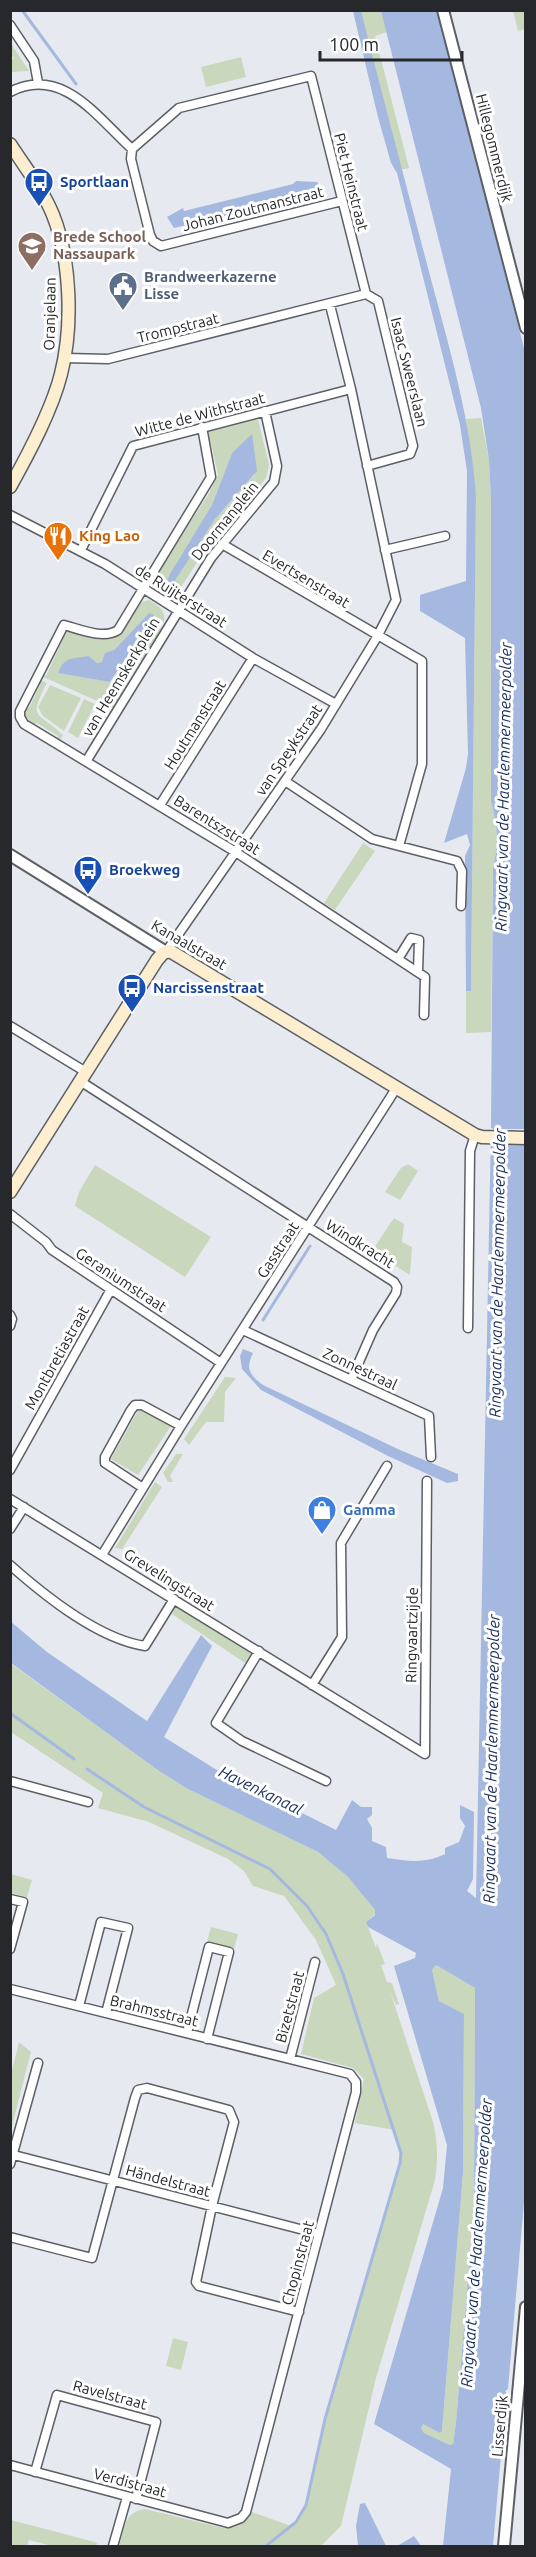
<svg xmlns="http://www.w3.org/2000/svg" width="536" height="2557" viewBox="0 0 536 2557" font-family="Ubuntu,sans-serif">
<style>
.green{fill:#c9d7bc;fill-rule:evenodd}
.water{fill:#a5b9e0;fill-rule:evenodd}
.pier{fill:#e6eaf0}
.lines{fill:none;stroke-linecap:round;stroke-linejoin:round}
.stream{stroke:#a5b9e0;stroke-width:3}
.minor-casing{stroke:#5c5f64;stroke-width:11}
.tertiary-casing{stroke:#5c5f64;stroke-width:14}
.secondary-casing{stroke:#5c5f64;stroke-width:15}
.minor{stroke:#fff;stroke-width:8}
.tertiary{stroke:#fff;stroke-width:10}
.secondary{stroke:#fdeed0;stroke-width:12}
.labels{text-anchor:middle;stroke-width:6;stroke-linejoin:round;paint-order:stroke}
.street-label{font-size:15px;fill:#27282b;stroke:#fff}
.transit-label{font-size:15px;font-weight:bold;fill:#164399;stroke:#fff;text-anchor:start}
.education-label{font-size:15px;font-weight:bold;fill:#785e54;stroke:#fff;text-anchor:start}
.service-label{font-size:15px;font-weight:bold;fill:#4e5e75;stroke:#fff;text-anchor:start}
.food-label{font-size:15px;font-weight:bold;fill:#c56008;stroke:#fff;text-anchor:start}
.shop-label{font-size:15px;font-weight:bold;fill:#366cbe;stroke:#fff;text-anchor:start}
.water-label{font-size:16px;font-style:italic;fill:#182d5d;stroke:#fff}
</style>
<rect width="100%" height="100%" fill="#e6eaf0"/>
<path class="green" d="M353,11h28l6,21 -12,4 34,132 -14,3 -17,-54z
M513,11h12v18l-7,2z
M11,45h1l17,26 -18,1v-12l3,-2 -3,-3z
M241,57l5,20 -40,10 -5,-20z
M257,415l12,50 -3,13 -60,71 -27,41 -3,3 -23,-14 55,-84 10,-20 -7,-32 -7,-15zM245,442l10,32 -40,45 -16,8 13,-22 20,-52z
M481,418l8,42 2,40v301c7,27 8,40 2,67l-2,164 -25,1v-42l5,-1 5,-494 -10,-77z
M149,600c10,7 17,9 15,23l-4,-3 -3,6 5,3 -20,32 -2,-1 -27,48 -72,-32 1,-2 4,2 21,-46 8,1v3l18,5 1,-3 16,3 7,-4 25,-33zM147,615h7l-1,3 -42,64 -52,-9 30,-17 8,7 5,-1z
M40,680l7,3c-20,38 -9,28 16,52l-3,5 -3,-2 1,-2 -21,-13 -2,2 -11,-10 2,-8 3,1 11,-23 -2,-2z
M50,685l31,13 -17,33 -21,-15 -5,-9z
M84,699l11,5 -17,34 -10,-6z
M363,843l12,8 -40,59 -11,-7z
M408,1164l10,7 -18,29 -15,-8 16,-24z
M95,1165l116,72 -26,40 -110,-71 4,-14z
M394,1218l10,6 -2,18 10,5 -2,28 -38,-24z
M225,1377l11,1 -11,14 -1,30h-18l-17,23 -5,-6z
M139,1409l32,17 -33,49 -27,-16z
M176,1454h7l-13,22 3,6h-5l-5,-9z
M155,1482l7,5 -40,62 -7,-1z
M176,1605l78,49 -9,9 -73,-49z
M10,1663l149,108 29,18 130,63 30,25 27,33v4l-9,8 10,26 1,-5 8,21 -4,1 6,17 5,1 7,21 -3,1 -6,-14 43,131c5,20 5,38 2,58l-59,198 -35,148 -20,20h-202c6,-17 4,-34 26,-37l78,19c12,0 24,-4 29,-16l39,14 9,-8 6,-13 19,-86 75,-256 1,-10 -7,-23 -39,-7 9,-44 -11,-11 -52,-14 13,-56 22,-13 -20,-45 -32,-44 -31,-10 -9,-15 -16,-12 -79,-37 -51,-14 5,-15 -92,-61z
M11,1874l21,6 -5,17 -16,-4z
M211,1927l27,7 -4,15 -27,-7z
M436,1965l39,23 -1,219 -18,216 -3,21 -3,1 -26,-12 -3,-5 2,-5 17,10 2,-2 21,-258 1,-158 -25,-14 -7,-31z
M19,2042l12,10 -20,78v-55z
M173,2338l15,4 -7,28 -15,-4z
M11,2520l84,22 3,2 -5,2h-41l-23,-6 -2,6h-16z"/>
<path class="water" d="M353,11h8c23,91 47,181 71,272 19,70 39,140 44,213l-5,495h-5l-1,-135 5,-11 -3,-11 -23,9 22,-75 2,-14 -3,-116 -45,-27v-16l46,-14 1,-110 -7,-46 -63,-252 -6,-10 -13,-46z
M381,11h57l88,345v1823l-18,210 -3,2 4,5 -2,26 -3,-1 -11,125h-50l8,-77 -77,-45 69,-236 4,-43 -53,-179 21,-8 1,-5 -48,-26 -2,-5 9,-7v-5l-27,-33 -30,-25 -130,-63 -29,-18 -148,-108 -1,-42 37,31 100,69 54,-86 11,11 -48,91 56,35 116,58 16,-30 9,7h11v8l-5,4 5,9v13l14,6 1,11c22,3 37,6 58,-4v-6l14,-6 6,-16 -5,-8v-13l14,7 -1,67 -6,12 9,7 15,-770 2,-260c6,-27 5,-40 -2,-67v-301l-2,-40 -8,-52zM436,1965l39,23 -1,219 -18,216 -3,21 -3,1 -26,-12 -3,-5 2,-4 17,9 2,-2 21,-258 1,-159 -25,-13 -7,-31z
M296,181l21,1 2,3 -11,11 -134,32 -7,-11 16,-9 1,3 109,-27z
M252,434l5,37 -42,48 -43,66 -5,-4 3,-7 42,-69 20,-52z
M149,613l5,2 -1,3 -43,64 -52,-9c7,-17 14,-14 31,-17l8,7 5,-1 3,-9 9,-3z
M243,1349l10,4c-8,16 -3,22 10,32l137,65 58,24v7l-11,2 -59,-27 -127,-66 -19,-21 -2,-13z
M365,2503l21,43h-28l-2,-20 4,-22z
M414,2536l7,10h-24z"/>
<path class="pier" d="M488,1127l6,2h31v16h-39z"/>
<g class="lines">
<path class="stream" d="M22,10l54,74
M263,1320l47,-74
M10,1713l64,46
M87,1769l57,38 126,62 37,37 19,28 17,40 58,179 -1,10 -75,256 -19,86 -10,17 -30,24"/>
<g class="minor-casing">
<path id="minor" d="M10,25l24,36 4,22
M10,92c52,-27 87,25 122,57
M342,201l-181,45 -8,-5 -3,-6 -19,-76 1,-10 47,-41 132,-32 55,218
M366,294l12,7 35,145 -3,8 -43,12
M65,358l43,1 258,-65
M202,427l9,50 -93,153c-14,10 -39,-1 -54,-5l-44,86v6l4,7 210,127 191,126 -1,38
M10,515l95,49 148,94 83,46
M222,544l200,117v103l-23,82
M81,550l52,-104 218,-57
M385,550l60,-14
M87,760l124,-202 63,-76 3,-16 -12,-55
M285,781l87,58 85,22 5,10 -1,35
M160,805l93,-147
M166,952l155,-223 56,-92 19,-37 -45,-211 -21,-84
M398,959l13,-21 8,2 -1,32
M10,1026l76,46
M80,1081l314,201 3,5 -1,6 -23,37 -22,50
M10,1214l36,28 6,8 169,113
M10,1315l2,4 -2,7
M468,1328l2,-177 5,-16
M243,1330l186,86 2,41
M10,1470l100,-179
M143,1488l-38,-25v-6l26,-47 4,-5h7l39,21
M10,1499l415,255 2,-273
M10,1529l14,-22
M102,1555l79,-129 216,-339
M10,1565c35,31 88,74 135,81l29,-47
M259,1651l-43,72 26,18 84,40
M312,1685l30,-48 -1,-94 46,-77
M10,1781l78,21
M10,1899l13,3 -13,47
M10,1989l340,85 6,8v10l-110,420 -5,6 -13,5 -218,-58
M79,2006l22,-84 27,6 -22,85
M187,2033l22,-86 20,5 -22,87
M290,2059l25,-97
M10,2154l309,80
M10,2164l28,-101
M10,2237l82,21 43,-160 3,-8 9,-2 82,22 5,12 -22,84 -16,76 3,4 100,26
M35,2472l22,-77 99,27 -20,77
M113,2546l14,-49"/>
</g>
<g class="tertiary-casing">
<path id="tertiary" d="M443,10l83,318
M10,855l156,97
M504,2546l22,-239"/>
</g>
<g class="secondary-casing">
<path id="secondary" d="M10,144c15,23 33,46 43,71 18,45 20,112 8,159 -9,36 -32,79 -51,113
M10,1192l147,-232 6,-7 7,-2 305,184 7,2 44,1"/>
</g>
<use href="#minor" class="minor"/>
<use href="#tertiary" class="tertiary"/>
<use href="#secondary" class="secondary"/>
</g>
<defs>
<g id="bus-pin" transform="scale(1.5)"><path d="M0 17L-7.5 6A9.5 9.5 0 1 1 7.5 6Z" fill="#1a4fb4" stroke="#fff"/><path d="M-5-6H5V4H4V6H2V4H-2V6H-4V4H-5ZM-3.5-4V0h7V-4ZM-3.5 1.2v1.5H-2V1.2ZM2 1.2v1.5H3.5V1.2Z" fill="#fff"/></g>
<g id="school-pin" transform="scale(1.5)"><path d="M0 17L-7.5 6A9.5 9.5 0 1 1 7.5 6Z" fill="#8d6e63" stroke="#fff"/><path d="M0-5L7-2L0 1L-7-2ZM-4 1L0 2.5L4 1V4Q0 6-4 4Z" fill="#fff"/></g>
<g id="civic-pin" transform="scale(1.5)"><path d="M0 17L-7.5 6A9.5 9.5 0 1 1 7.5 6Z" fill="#5c6f8a" stroke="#fff"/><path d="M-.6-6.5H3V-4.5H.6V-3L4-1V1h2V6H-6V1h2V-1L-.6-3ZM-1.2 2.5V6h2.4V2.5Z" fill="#fff"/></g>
<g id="restaurant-pin" transform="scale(1.5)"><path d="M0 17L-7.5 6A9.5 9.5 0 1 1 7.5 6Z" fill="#e8710a" stroke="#fff"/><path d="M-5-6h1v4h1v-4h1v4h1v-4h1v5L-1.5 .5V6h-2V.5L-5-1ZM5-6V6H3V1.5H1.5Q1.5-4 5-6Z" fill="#fff"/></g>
<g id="shop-pin" transform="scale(1.5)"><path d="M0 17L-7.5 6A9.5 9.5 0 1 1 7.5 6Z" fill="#3f7fe0" stroke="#fff"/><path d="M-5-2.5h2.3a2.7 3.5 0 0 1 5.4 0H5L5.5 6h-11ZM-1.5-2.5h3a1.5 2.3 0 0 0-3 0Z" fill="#fff"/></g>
</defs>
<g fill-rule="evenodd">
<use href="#bus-pin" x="39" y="182"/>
<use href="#school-pin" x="32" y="246"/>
<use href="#civic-pin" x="123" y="286"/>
<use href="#restaurant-pin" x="58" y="536"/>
<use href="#bus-pin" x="88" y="870"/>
<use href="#bus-pin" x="132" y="988"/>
<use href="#shop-pin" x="322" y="1510"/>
</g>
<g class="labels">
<g class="street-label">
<text transform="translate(494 148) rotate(76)" y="5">Hillegommerdijk</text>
<text transform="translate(351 182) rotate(76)" y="5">Piet Heinstraat</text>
<text transform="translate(253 209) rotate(-14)" y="5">Johan Zoutmanstraat</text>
<text transform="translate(50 314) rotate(-89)" y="5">Oranjelaan</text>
<text transform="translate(178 328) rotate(-14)" y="5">Trompstraat</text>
<text transform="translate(409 372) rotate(76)" y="5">Isaac Sweerslaan</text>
<text transform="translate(200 415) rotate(-15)" y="5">Witte de Withstraat</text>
<text transform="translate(225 521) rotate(-51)" y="5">Doormanplein</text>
<text transform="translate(306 579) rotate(31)" y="5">Evertsenstraat</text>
<text transform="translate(181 596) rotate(32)" y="5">de Ruijterstraat</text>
<text transform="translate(121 677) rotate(-59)" y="5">van Heemskerkplein</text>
<text transform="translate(195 725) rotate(-58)" y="5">Houtmanstraat</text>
<text transform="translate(289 750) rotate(-56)" y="5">van Speykstraat</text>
<text transform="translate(217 825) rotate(32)" y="5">Barentszstraat</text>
<text transform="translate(189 945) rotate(30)" y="5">Kanaalstraat</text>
<text transform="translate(360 1244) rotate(32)" y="5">Windkracht</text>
<text transform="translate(278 1250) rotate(-57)" y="5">Gasstraat</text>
<text transform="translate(121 1280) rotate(33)" y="5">Geraniumstraat</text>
<text transform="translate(57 1358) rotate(-61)" y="5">Montbretiastraat</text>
<text transform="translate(360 1369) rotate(25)" y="5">Zonnestraal</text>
<text transform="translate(169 1580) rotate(32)" y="5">Grevelingstraat</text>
<text transform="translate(412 1635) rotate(-89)" y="5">Ringvaartzijde</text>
<text transform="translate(290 2007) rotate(-75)" y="5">Bizetstraat</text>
<text transform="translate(154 2011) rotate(14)" y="5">Brahmsstraat</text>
<text transform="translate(168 2181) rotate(15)" y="5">Händelstraat</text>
<text transform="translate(298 2263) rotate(-75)" y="5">Chopinstraat</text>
<text transform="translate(110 2395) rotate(15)" y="5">Ravelstraat</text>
<text transform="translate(500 2426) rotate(-85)" y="5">Lisserdijk</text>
<text transform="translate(130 2483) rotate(15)" y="5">Verdistraat</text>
</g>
<g class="transit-label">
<text x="60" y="187">Sportlaan</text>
<text x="109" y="875">Broekweg</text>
<text x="153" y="993">Narcissenstraat</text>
</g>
<g class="education-label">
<text x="53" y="242">Brede School<tspan x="53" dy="17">Nassaupark</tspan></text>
</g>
<g class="service-label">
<text x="144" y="282">Brandweerkazerne<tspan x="144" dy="17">Lisse</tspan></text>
</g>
<g class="food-label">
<text x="79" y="541">King Lao</text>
</g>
<g class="shop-label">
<text x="343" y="1515">Gamma</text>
</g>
<g class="water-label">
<text transform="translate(503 787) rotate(-89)" y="6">Ringvaart van de Haarlemmermeerpolder</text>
<text transform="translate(497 1273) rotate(-89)" y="6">Ringvaart van de Haarlemmermeerpolder</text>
<text transform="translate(491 1759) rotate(-89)" y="6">Ringvaart van de Haarlemmermeerpolder</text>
<text transform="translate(261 1790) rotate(26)" y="6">Havenkanaal</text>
<text transform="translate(476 2243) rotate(-86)" y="6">Ringvaart van de Haarlemmermeerpolder</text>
</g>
</g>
<rect width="536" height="2557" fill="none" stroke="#27282b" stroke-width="24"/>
<path d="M320 51v9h142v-9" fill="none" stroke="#27282b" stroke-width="3"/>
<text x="329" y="51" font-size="18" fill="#27282b" stroke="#ffffff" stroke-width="4.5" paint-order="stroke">100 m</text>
</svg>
